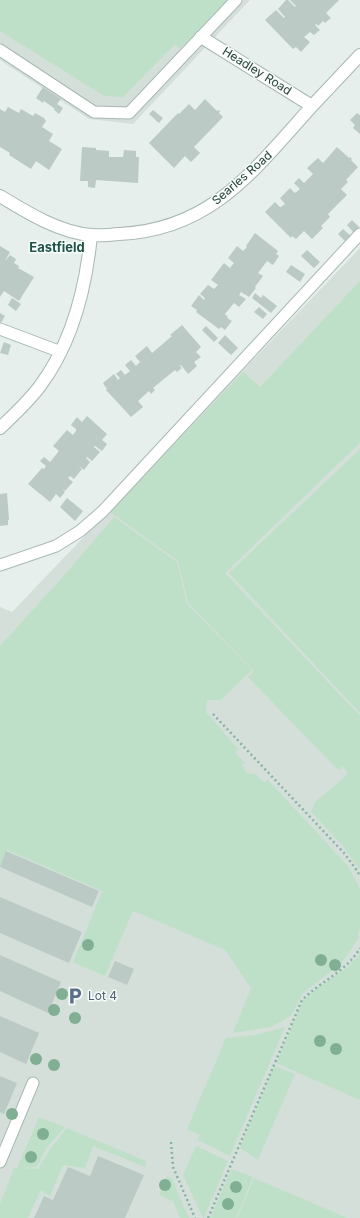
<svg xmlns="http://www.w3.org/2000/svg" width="360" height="1218" viewBox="0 0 360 1218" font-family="Inter,sans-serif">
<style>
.built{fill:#d4dfda}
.green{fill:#bfe0c8}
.building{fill:#bbcac4}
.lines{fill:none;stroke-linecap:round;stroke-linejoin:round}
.service-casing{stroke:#a8b8b2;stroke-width:13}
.minor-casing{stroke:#a8b8b2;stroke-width:14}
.path{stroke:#86b3a5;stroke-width:2.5;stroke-dasharray:2 3;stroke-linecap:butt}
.service{stroke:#fff;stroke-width:11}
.minor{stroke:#fff;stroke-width:12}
.tree{fill:#80af93}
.labels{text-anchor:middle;stroke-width:3;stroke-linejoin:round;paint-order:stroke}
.street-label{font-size:12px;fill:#24423a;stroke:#f7fbf9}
.service-label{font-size:12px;fill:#4e5e75;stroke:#f7fbf9;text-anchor:start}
.neighbourhood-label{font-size:13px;font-weight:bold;fill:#1f5548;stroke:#f7fbf9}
</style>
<rect width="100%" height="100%" fill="#e6efeb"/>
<path class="built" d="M0,0h250l-117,124 -44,-5 -89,-59z
M360,248v970h-360v-611l12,5z"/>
<path class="green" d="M0,0h228l-48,49 -5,-5 -52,53 -19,-1 -104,-65z
M360,281v162l-135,130 135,143v154l-18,-25 -31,-33 4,-10 33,-28 -6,-8 -2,4 -4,-2 -88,-91 6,-7 -2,-1 -64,-66 -10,-42 -68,-49 133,-140 17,15z
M360,449v264l-131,-140z
M114,517l63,45 10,42 65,66 -31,30h-14l-1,12 32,37 -3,4 10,10 -3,2 5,8 8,1 9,8 4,-2 80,86 12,23v38l-2,12 -17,25 -38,29 -12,23 -20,11 -38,6 18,-45 -26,-38 -91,-39 -2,2 -27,63 -32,-14 29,-71 -95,-41 -7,17v-221l68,-75z
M360,951v149l-84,-37 27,-62 9,-9 34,-24 12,-11z
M285,1027l-55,129 -32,-16 2,-5 -13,-6 39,-91 29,-3z
M274,1066l21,8 -37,86 -18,-12z
M39,1117l26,10 -18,20 -10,20 -15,1 16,1 12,-20 17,-21 79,33 -1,6 -52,-21 -8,22 -22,-3 -13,31 -9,-6 -13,28h-28v-14l14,-36h3z
M196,1146l32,15 -24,57h-1l-20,-43z
M231,1170h3l19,7 -17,41h-26z
M167,1176l5,3 17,39h-9l-7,-17 -14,-6z
M254,1178l89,38 5,2h-111z"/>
<path class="building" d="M286,0h2l7,7 1,-1 -6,-6h49l-13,13 5,5 -6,5 -2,-2 -5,5 -1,-2 -2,1 5,5 -6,5 -4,-3 -6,5 6,5 -9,10 -5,-5 -3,2 -28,-29 11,-10 8,8 1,-1 -7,-8z
M43,87l18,12 -4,5 6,4 -4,6 -5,-4 1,-1 -11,-8 -1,2 -7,-5z
M205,99l12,12 1,-1 2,1 -1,2 4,4 -29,30 6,6 -9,9 -6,-6 -11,12 -25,-25 29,-30 1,1 10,-10 6,6z
M8,107l11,6 2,-4 12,7 2,-3 9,5 2,3 -4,6 11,7 -4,7 13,8 -13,21 -13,-9 -5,8 -22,-14 1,-2 -10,-6v-38l5,3z
M153,110l10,8 -4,5 -10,-9z
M357,113l3,2v19l-7,-6 2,-3 -5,-5z
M82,147l14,1v2l13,1v6h14l1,-7 12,1v6h3l-1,26 -42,-3 -1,8 -7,-1v-6h-8z
M337,147l12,11 1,-1 2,2 -1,1 7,7 -12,13 2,2 -7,7 6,6 -19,19 2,3 -9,9 2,2 -11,11 -8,-8 -8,8 -4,-3 -1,2 -26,-26 10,-10 5,5h1l4,-3 -5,-6 10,-10 5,5 5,-4 -6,-6 5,-5 5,5 9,-9 -6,-6 11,-10 5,5z
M352,220l7,7 -5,6 -7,-8z
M343,229l8,7 -5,6 -8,-8z
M255,233l23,18 -2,3 3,2 -6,9 -6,-4 -9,12 5,3 -8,11 1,1 -7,9 -8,-5 -2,3 7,4 -7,8 -5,-4 -9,11 3,3 -1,1 5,3 -7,9 -4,-3 -2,2 -23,-17 1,-2 -6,-4 8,-11 5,5 1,-2 -5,-4 8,-9 6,4 4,-4 -7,-5 13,-17 6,5 4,-5 -6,-5 9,-12 6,5 4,-4 -1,-1z
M0,246l10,6 -5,9 5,-6 6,4 -2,4 5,3 -1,2 16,9 -15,24 -15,-10 -4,6z
M307,250l13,12 -6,6 -13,-12z
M291,265l14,9 -5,8 -14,-10z
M255,293l6,5 2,-3 14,11 -6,7 -19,-15z
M12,298l9,6 -5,7 -8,-6z
M259,307l8,7 -4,5 -9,-7z
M0,313l5,3 -4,7 -1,-1z
M182,325l19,22 -5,5 5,5 -7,5 3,4 -9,8 -7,-9 -1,1 2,2 -5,4 -2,-2 -22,18 2,2 -4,4 -2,-3 -11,10 5,6 -12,10 -25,-27 1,-1 -4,-6 11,-9 4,6 2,-2 -4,-4 5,-4 4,5 5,-4 -5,-6 6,-5 5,6 4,-4 -5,-6 12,-10 5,7 20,-17 -2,-1z
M206,326l12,12 -4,4 -12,-12z
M225,335l13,13 -7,7 -13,-12z
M4,342l7,3 -3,10 -8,-2z
M87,416l20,18 -5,6 5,4 -5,7 -7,-5 -1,1 6,5 -8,9 -5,-4 -1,1 4,4 -6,8 -6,-5 4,4 -8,10 -4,-3 -2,2 5,4 -8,9 -3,-3 3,4 -5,6 -4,-4 -6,8 -22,-18 14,-16 2,1 2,-3 -6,-5 4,-4 6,5 9,-11 -6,-5 14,-16 6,5 3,-4v-2l-5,-4 6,-8 5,5z
M7,493l2,27h-1v5l-8,1v-32z
M67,498l16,13 -8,10 -15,-14z
M6,851l93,40 -7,16 -92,-40z
M0,897l82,35 -13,31 -69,-30z
M0,955l61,27 -13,31 -48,-22z
M115,961l19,8 -7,16 -19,-8z
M0,1016l39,17 -13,31 -26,-12z
M0,1076l17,7 -13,31 -4,-2z
M98,1156l46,19 -19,43h-91l10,-22 9,4 15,-33 22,9z"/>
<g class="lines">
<g class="service-casing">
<path id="service" d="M0,50l94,62 35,1 107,-113
M0,329l61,23
M0,565l56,-19 24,-15 23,-20 257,-277
M0,1162l33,-79"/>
</g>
<g class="minor-casing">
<path id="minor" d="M201,37l111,69
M0,196c26,16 60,37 92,39 8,1 18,0 27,-1 93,-4 136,-65 193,-128 16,-17 32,-34 48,-51
M0,428c14,-13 28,-26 40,-42 32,-43 46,-98 51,-151"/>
</g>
<path class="path" d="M213,714l131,139 14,19 2,5
M171,1142l2,25 22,51
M208,1218l94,-218c19,-19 45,-29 58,-52"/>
<use href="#service" class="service"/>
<use href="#minor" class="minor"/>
</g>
<g class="tree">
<circle cx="88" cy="945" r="6"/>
<circle cx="321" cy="960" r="6"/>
<circle cx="335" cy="965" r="6"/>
<circle cx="62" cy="994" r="6"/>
<circle cx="54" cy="1010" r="6"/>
<circle cx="75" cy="1018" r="6"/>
<circle cx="320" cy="1041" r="6"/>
<circle cx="336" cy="1049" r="6"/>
<circle cx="36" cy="1059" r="6"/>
<circle cx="54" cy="1065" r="6"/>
<circle cx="12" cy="1114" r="6"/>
<circle cx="43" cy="1134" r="6"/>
<circle cx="31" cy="1157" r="6"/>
<circle cx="165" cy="1185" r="6"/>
<circle cx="236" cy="1187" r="6"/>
<circle cx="228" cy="1204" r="6"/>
</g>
<defs>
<g id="parking-bare" transform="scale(1.38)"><path d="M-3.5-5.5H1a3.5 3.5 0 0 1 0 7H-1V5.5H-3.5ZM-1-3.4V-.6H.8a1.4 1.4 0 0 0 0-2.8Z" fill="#5c6f8a" stroke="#f7fbf9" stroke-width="2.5" paint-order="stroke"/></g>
</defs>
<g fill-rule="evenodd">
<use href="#parking-bare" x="75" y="996"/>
</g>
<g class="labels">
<g class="street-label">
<text transform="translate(257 71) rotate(32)" y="4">Headley Road</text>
<text transform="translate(242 178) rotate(-41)" y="4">Searles Road</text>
</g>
<g class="service-label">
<text x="88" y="1000">Lot 4</text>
</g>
<g class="neighbourhood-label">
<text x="57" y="252">Eastfield</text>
</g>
</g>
</svg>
